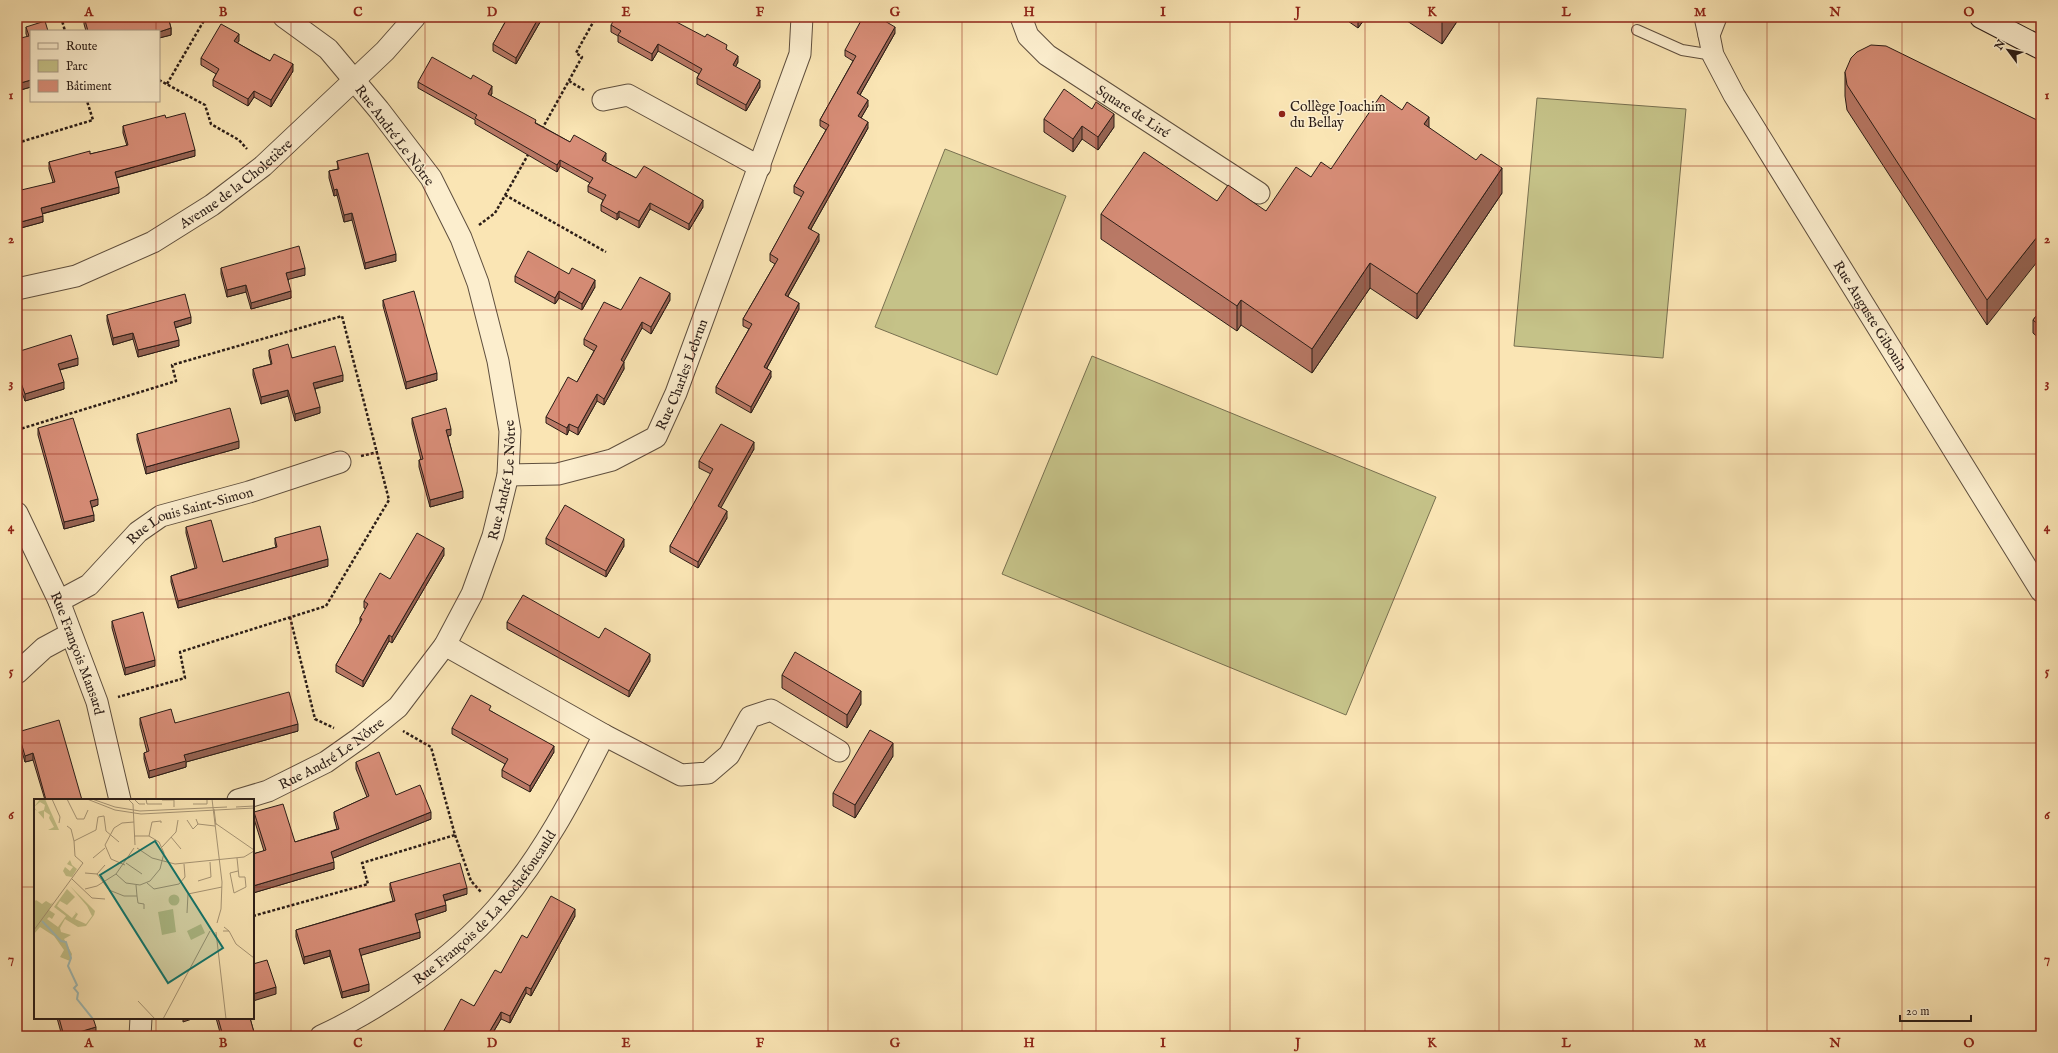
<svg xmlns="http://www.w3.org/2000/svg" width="2058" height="1053" viewBox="0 0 2058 1053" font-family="'IM FELL English',serif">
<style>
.green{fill:#c5c288;stroke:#787050}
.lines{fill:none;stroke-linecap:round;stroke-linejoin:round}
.lane-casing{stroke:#5f4f3e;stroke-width:12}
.street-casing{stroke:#5f4f3e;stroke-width:23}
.secondary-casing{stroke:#2b1d17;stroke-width:24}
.path{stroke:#2b1d17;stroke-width:2.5;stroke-dasharray:3 2;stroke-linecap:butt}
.lane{stroke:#fceece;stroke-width:10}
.street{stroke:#fceece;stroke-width:21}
.secondary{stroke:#fceece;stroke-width:22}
.wall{fill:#b97966;stroke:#2b1d17}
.shaded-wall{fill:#966353;stroke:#2b1d17}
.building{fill:#d78d77;stroke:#2b1d17}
.grid{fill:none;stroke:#8f2418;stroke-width:1;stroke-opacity:0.55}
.poi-dot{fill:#8f2418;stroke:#fceece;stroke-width:1.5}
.labels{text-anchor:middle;stroke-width:3;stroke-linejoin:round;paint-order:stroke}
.poi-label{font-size:14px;fill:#2b1d17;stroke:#fceece;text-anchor:start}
.street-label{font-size:14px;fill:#2b1d17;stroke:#fceece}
.inset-river{fill:none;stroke:#a2bdb8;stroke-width:2}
.inset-road{fill:none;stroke:#a79575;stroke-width:1}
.view{fill:#0f766e;fill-opacity:0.15;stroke:#0f766e;stroke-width:2}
.inset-edge{fill:none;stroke:#2b1d17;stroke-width:2}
.neatline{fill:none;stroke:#8f2418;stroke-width:1.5}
.grid-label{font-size:13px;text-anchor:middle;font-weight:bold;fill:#8f2418}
</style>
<rect width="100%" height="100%" fill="#fae5b4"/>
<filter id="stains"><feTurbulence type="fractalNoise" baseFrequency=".005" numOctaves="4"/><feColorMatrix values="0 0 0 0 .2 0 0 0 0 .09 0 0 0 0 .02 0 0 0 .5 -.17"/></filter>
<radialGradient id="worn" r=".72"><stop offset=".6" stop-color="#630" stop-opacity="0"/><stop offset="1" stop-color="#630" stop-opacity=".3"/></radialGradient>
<path class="green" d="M1537,98l149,11 -23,249 -149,-12z
M945,149l121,47 -69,179 -122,-48z
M1092,356l344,141 -90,218 -344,-141z"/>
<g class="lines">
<g class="lane-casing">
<path id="lane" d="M1637,30l45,20 31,5"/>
</g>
<g class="street-casing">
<g id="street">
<path id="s1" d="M1021,17l7,19 19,19 212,138"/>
<path d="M1705,17l4,18 7,-18"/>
<path id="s2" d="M1709,35l4,20 21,40 307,496"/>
<path d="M603,100l25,-5 132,72"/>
<path id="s3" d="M17,289l59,-13 77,-34 59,-37 51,-39 122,-115 30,-34"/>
<path id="s4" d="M508,475l50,-1 54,-14 44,-23 20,-44 124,-339 2,-37"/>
<path id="s5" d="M17,513l42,88 38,101 23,98"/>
<path id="s6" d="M59,601l30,-16 49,-53 23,-16 88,-24 91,-30"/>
<path d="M17,673l27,-25 26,-14"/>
<path d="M604,735l77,40 27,-2 21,-18 21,-38 21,-7 68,41"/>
<path id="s7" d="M238,800l30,-9 58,-29 34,-24 38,-31 47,-62 27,-51 21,-58 15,-61 2,-44 -12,-70 -20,-78 -17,-45 -30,-60 -52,-68 -51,-61 -44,-32"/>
<path d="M140,1036l1,-18"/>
<path id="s8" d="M321,1036c61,-28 131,-77 176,-128 44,-50 77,-113 107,-173l-159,-90"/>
</g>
</g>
<g class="secondary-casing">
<path id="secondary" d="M1981,17l60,31"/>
</g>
<path class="path" d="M61,17l4,14
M159,80l46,25 6,19 28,16 8,9
M569,81l15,9
M167,84l39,-67
M542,129l40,-72 -6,-4 20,-36
M17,143l76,-23 -6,-19
M505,195l101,57
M479,225l16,-12 34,-60
M17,430l159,-49 -4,-16 170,-49 47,184 -63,106 -146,46 5,26 -67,19
M361,456l17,-4
M290,617l25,102 19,9
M455,835l16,46 10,11
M253,916l115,-32 -6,-21 93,-28 -24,-88 -28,-16"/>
<use href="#lane" class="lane"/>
<use href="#street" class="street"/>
<use href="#secondary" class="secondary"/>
</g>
<path class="wall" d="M84,17h23l1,3 12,-3h48l3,11v7l-12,3v-7h-73l-2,-7z
M508,17h35l-27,47 -23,-13v-7z
M1342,17h24l-8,11z
M1401,17h59l-18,27z
M611,25l116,25 11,12 -3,5 25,20 -14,24 -49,-27v-6l2,-4 -41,-23 -6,10 -34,-19v-6l-7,-4z
M26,27l5,4v56l-14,4 10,-55 -1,-2z
M895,33l-35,62 8,11 -7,12 7,10 -57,101 8,12 -31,55 11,13 -32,59 4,9 -20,36 -35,-20v-6l33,-58 -6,-3v-7l32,-55 -5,-3v-7l32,-57 -8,-4v-7l32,-56 -6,-4v-6l33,-59 -8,-5v-6z
M239,41l-2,2 33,18 23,10 -22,36 -17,-10 -6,9 -35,-20v-6l3,-6 -15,-9v-7z
M1845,72l196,50 -54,203 -140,-215 -2,-14z
M418,82l74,11 -1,3 45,27 34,19 36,18 -1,2 31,16 67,29 -14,23 -39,-21 -11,19 -20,-11 -2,3 -16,-9v-6l2,-5 -15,-8v-6l2,-3 -30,-17 -3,6 -82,-48v-4l-57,-32z
M166,118l29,38 -79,22 3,15 -77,21 1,8 -26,7 36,-47 -4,-13v-7l41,-8 37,-8 -4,-13v-7z
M1044,119l70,8 -16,23 -16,-11 -9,13 -29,-20z
M1429,128l73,65 -85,126 -47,-31 -58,85 -71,-48 -4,6 -136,-92v-25l116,-13 49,10 45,-34z
M337,161l59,100 -31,8 -13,-49 -8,2 -7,-27 -3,1 -5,-18v-7l9,-2z
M221,268l84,7 -17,4 3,19 -40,11 -5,-17 -19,5 -6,-23z
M515,276l80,11 -13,23 -23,-12 -4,6 -40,-22z
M383,300l54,80 -31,9 -23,-83z
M670,300l-19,34 -9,-6 -19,34 1,7 -20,36 -7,-4 -19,34 -9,-5 -2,5 -21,-12v-6l31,-35 17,-31 -10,-6v-6l37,-29z
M2041,310v30l-8,-7v-13z
M107,315l84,8 -16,5 4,18 -41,11 -5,-18 -20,6 -6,-24z
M269,350l23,8 51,23 -28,8 5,24 -25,8 -7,-25 -27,8 -8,-29v-6l18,-5 -2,-8z
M17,352l61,13 -18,5 4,19 -39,12 -5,-14z
M412,418l39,17 -3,1 15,62 -33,9 -11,-40v-7h2l-9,-36z
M38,428l60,77 -6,2 2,14 -30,8 -26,-94z
M137,434l102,14 -93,26 -9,-34z
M754,449l-34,59 7,10 -29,50 -28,-16v-6l41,-72 -12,-6v-7z
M186,527l37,35 53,-15 -1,-3v-6l53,28 -150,42 -7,-26v-6l24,-8 -9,-35z
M546,538l78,8 -18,31 -60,-33z
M444,555l-52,88 -3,-2 -26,46 -27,-15v-7l24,-42v-5l6,-9 -2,-1v-7l26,-22z
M112,621l43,45 -30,9 -13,-47z
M507,622l92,16 51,23 -21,36 -122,-68z
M782,675l79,29 -14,24 -65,-40z
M491,711l63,41 -24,40 -28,-15v-7l3,-6 -53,-30v-6z
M140,718l35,5 123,8 -112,31v5l-37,11 -5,-19v-6l3,-1 -7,-27z
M18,732l64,68h-37l-12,-40 -8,2 -7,-24z
M893,756l-38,62 -22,-12v-13z
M356,762l40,33 35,24 -98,39 1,11 -81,24v-39l11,-3 -10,-32v-7l41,30 42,-13 -3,-11v-6l33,-15 -11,-28z
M390,883l77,11 -22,7 1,10 -29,9 3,18 -59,17 8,36 -27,7 -12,-42 -26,8 -8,-27v-7l97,-29 -3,-11z
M575,916l-44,80 -5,-3 -16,30 -9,-4 -10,17h-50l33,-30 27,-33 26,-35z
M57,1018h36l3,16 -7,2h-27z
M216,1018h34l5,18h-34z"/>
<path class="shaded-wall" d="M539,17h4l-27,47v-6z
M1358,17h8l-8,11z
M1444,17h16l-18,27v-24z
M895,27v6l-38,67v-7z
M171,28v7l-12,3v-6z
M239,34v7l-5,7v-7z
M658,44v7l-6,10v-7z
M738,56v6l-5,10v-7z
M293,64v7l-22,36v-7z
M31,80v7l-14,4v-7z
M760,80v7l-14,24v-6z
M492,86v7l-4,8v-7z
M254,91v6l-6,9v-7z
M868,100v6l-10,17v-7z
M1114,114v13l-16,23v-13z
M1429,117v25l-5,-18z
M868,122v6l-60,106v-6z
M1082,126v13l-9,13v-13z
M195,150v6l-80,22v-6z
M606,153v7l-4,7v-7z
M560,160v6l-3,6v-7z
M1502,168v25l-85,126v-25z
M119,187v6l-78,21v-6z
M337,189v6l-3,1v-6z
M703,200v7l-14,23v-6z
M650,203v6l-11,19v-7z
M619,211v6l-2,3v-6z
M352,213v7l-8,2v-7z
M43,216v6l-26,7v-6z
M2041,232v25l-54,68v-25z
M819,234v7l-34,60v-6z
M396,254v7l-31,8v-6z
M1370,263v25l-58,85v-24z
M305,268v7l-19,5v-7z
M595,280v7l-13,23v-6z
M246,285v7l-19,5v-7z
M291,291v7l-40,11v-6z
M559,291v7l-4,6v-6z
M670,293v7l-19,34v-7z
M1241,300v25l-4,6v-25z
M799,303v6l-35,64v-6z
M191,317v6l-17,5v-6z
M642,322v6l-21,39v-7z
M133,333v6l-20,6v-7z
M179,340v6l-41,11v-7z
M78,358v7l-20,5v-6z
M624,362v7l-20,36v-6z
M771,371v6l-20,36v-6z
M437,373v7l-31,9v-7z
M343,375v6l-30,8v-6z
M20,380v7l-3,1v-7z
M64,382v7l-39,12v-7z
M288,390v6l-27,8v-7z
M597,394v7l-19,34v-7z
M320,407v6l-25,8v-7z
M569,424v6l-2,5v-7z
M451,429v6l-5,2v-7z
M239,441v7l-93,26v-7z
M754,442v7l-36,64v-7z
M463,491v7l-33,9v-7z
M98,499v6l-8,3v-7z
M727,511v7l-29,50v-6z
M94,515v6l-30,8v-7z
M624,539v7l-18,31v-6z
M444,548v7l-52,88v-6z
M328,559v7l-150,42v-7z
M389,635v6l-26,46v-6z
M650,654v7l-21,36v-6z
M155,660v6l-30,9v-7z
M861,691v13l-14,24v-13z
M298,724v7l-112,31v5l-37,11v-7l35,-16z
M893,743v13l-38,62v-13z
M554,746v6l-24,40v-6z
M33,753v7l-8,2v-6z
M431,812v7l-100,40v-7z
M334,862v7l-81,24v-7z
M467,888v6l-24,7v-6z
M446,905v6l-31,10v-7z
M575,909v7l-44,80v-7z
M420,932v6l-61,18v-7z
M330,950v6l-26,8v-7z
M369,984v7l-27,7v-6z
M276,987v7l-23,7v-7z
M526,987v6l-16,30v-7z
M501,1012v7l-10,17h-4z
M183,1018h12l-12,4z
M96,1027v7l-7,2h-23z"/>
<path class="building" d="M84,17h23l1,3 12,-3h48l3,11 -12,4v-1h-71z
M508,17h31l-23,41 -23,-14z
M616,17h51l38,20 2,-3 20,11 -1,4 12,7 -5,9 27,15 -14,25 -49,-27 5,-9 -44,-25 -6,10 -34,-19 3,-4 -10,-6z
M863,17h15l17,10 -38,66 11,7 -10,16 10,6 -60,106 11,6 -34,61 14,8 -35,64 7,4 -20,36 -35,-20 36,-63 -9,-5 35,-60 -8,-5 34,-62 -10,-6 35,-61 -9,-5 36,-64 -11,-6z
M1437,17h7l-2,3z
M45,21l3,10h-17v49l-14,4v-45l12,-3 -3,-9z
M221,24l18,10 -5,7 19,11 17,9 4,-7 19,10 -22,36 -17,-9 -6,8 -35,-19 6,-11 -18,-11z
M1871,45l15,1 155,76v110l-54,68 -140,-215 -2,-13 6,-14 6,-6z
M432,57l39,22 2,-4 19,11 -4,8 48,26 -1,3 35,19 4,-7 32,18 -4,7 34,18 8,-12 59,34 -14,24 -39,-21 -11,18 -20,-10 -2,3 -16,-9 5,-10 -18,-9 5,-8 -33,-18 -3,5 -82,-47 2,-3 -59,-33z
M1064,89l28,20 4,-7 18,12 -16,23 -16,-11 -9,13 -29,-20z
M1381,95l21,15 5,-8 22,15 -5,7 52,36 5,-6 21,14 -85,126 -47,-31 -58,86 -71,-49 -4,6 -136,-92 43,-62 73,49 11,-16 38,26 30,-44 15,10 10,-15 10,7z
M185,113l10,37 -80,22 4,15 -78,21 2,8 -26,7v-32l38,-9 -6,-20 41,-11v3l38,-9 -5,-19 42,-11 1,3z
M368,153l28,101 -31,9 -13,-50 -8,2 -7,-26 -3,1 -5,-19 10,-2 -2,-8z
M299,246l6,22 -19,5 5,18 -40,12 -5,-18 -19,5 -6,-22z
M528,251l41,23 3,-6 23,12 -13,24 -23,-13 -4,7 -40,-22z
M640,277l30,16 -19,34 -9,-5 -21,38 3,2 -20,37 -7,-5 -19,34 -9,-4 -2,4 -21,-11 22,-40 9,5 20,-36 -13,-7 20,-37 17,8z
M414,291l23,82 -31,9 -23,-82z
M185,294l6,23 -17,5 5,18 -41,10 -5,-17 -20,5 -6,-23z
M2041,310v17l-8,-7z
M71,335l7,23 -20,6 6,18 -39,12 -5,-14 -3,1v-29z
M288,344l4,14 43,-12 8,29 -30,8 7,24 -25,7 -7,-24 -27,7 -8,-28 19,-5 -3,-14z
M230,408l9,33 -93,26 -9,-33z
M446,408l5,21 -5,1 17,61 -33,9 -11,-40 4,-1 -11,-41z
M73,418l25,81 -8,2 4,14 -30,7 -26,-94z
M721,424l33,18 -36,64 9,5 -29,51 -28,-16 43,-77 -14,-8z
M565,505l59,34 -18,32 -60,-33z
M211,520l12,42 54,-15 -2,-9 45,-12 8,33 -150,42 -7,-25 26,-8 -11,-41z
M417,533l27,15 -52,89 -3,-2 -26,46 -27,-16 26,-46 -2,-1 8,-14 -4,-3 16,-28 10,6z
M523,595l76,43 6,-10 45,26 -21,37 -122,-69z
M143,612l12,48 -30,8 -13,-47z
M795,652l66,39 -14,24 -65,-40z
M289,692l9,32 -114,31 2,6 -37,10 -5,-18 5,-2 -9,-33 31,-9 4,14z
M471,695l20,11 -2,4 65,36 -24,40 -28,-16 6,-11 -56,-31z
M59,720l23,80h-36l-13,-47 -8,3 -7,-24z
M870,730l23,13 -38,62 -22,-12z
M379,752l17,43 24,-10 11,27 -100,40 3,10 -81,24v-32l13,-4 -12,-38 29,-8 12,38 44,-13 -5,-17 35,-16 -13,-34z
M460,863l7,25 -24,7 3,10 -31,9 5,18 -61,17 10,35 -27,8 -12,-42 -26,7 -8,-27 99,-29 -5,-18z
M551,896l24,13 -44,80 -5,-2 -16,29 -9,-4 -14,24h-46l20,-37 13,7 21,-36 6,3 21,-38 5,3z
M267,960l9,27 -23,7v-30z
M17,1015l6,21h-6z
M59,1018h34l3,9 -30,9h-2z
M218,1018h32l5,18h-32z"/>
<path class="grid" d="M156,17v14M291,17v1019M425,17v1019M559,17v1019M693,17v1019M828,17v1019M962,17v1019M1096,17v1019M1230,17v1019M1365,17v1019M1499,17v1019M1633,17v1019M1767,17v1019M1902,17v1019M156,101v699M17,166h2024M17,310h2024M17,454h2024M17,599h2024M17,743h2024M17,887h18M253,887h1788M156,1018v18"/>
<circle class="poi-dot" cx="1282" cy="114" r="4"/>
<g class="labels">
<g class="poi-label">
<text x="1290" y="111">Collège Joachim<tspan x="1290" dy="16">du Bellay</tspan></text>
</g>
<g class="street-label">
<text dy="5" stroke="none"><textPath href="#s1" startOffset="150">Square de Liré</textPath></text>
<text transform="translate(395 135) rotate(53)" y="5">Rue André Le Nôtre</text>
<text dy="5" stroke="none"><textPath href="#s3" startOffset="246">Avenue de la Choletière</textPath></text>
<text dy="5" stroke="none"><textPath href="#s2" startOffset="325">Rue Auguste Gibouin</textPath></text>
<text dy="5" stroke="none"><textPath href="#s4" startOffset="223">Rue Charles Lebrun</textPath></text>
<text dy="5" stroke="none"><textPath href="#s7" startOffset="441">Rue André Le Nôtre</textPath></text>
<text dy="5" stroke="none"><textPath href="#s6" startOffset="161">Rue Louis Saint-Simon</textPath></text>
<text dy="5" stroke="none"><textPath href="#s5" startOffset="153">Rue François Mansard</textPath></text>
<text dy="5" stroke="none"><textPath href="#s7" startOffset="105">Rue André Le Nôtre</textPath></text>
<text dy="5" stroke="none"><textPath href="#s8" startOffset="211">Rue François de La Rochefoucauld</textPath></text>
</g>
</g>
<g transform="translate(34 799)">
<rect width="220" height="220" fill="#fae5b4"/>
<path d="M6,0h5l14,31h-11l6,-3 -5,-9 1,-3 -6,-4v8l-6,-7 6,-2 1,-5 -5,-3 -6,5 3,4 -3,-2v-2zM36,61l2,5 5,4 -5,8 -6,-1 -3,-5 2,-4 5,4 3,-4 -6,-3zM36,87l25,25 -1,4 -8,11 -8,1 -13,-8 -5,9 1,4 10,3 -7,4 8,15 -2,7 -10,-4 4,-7 -10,-14 -14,-9 -6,7v-32l2,-2 6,4 4,-3 5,3 2,-2 -4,8 6,4 -3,5 -3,-2 -2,2 11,8 8,-11 -12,-9 13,-18 8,8 -8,8 -7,-4 -3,5 15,12 4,-5 -2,-2 4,3 -3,5 11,5 6,-8 -5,-10zM134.5 101a5.5 5.5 0 1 1 11 0a5.5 5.5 0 1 1-11 0ZM139,110l3,23 -14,3 -4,-23zM167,125l4,9 -14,7 -4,-9z" fill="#c5c288"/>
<path class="inset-river" d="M8,122l19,20 5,1 5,16 -3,8 9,19 -3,3 4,5 -1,6 16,20"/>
<path class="inset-road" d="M18,0l8,18 -1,6M33,0l10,20h7l4,-9M53,0l28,11 26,4 113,-6M58,0l23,8 25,4 87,-4M94,0l5,5 2,41M100,0l5,5h6M112,0l1,5h15M178,0l10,83 -1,27 -4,14M128,1h12v7M159,5h14v-5M202,8l18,-1M180,10l2,16M162,20l2,5 17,2M153,21l6,9 5,-5M181,24l39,27M33,27l4,3 3,12M115,37l3,-14 9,-1v2M137,38l10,12M128,48l14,-15 2,-12M103,49l15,10 23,6 69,-7 10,-6M59,59l12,-10M203,59l2,19h6l1,10 -12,6 -4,-20 8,-2M92,64l16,11M91,66l-14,-6 -6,-14 9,-17 8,-5 12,-1M51,74l12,1 12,16 15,6h13l-1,-11M63,75l8,-9M82,75l10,9 14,2 10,-4 10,-12 4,-16 -5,-11 -10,-6h-15M38,80l20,19 13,1M164,82l13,-4 -1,-15M113,84l7,6 25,-5 6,-7 -1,-13M51,90l12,-3 19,-12 18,-26M103,97l1,7 6,1v5M153,114l1,-19 34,-7M0,131l49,-67 -8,-7 -1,-15 22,-11 2,-13 6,-1 2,15 13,11M189,132h6l-5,-4M195,132l7,13 18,14M182,133l10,87M104,202l17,18M129,220l47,-88"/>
<path class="view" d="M121,42l68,107 -55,35 -68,-108z"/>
<rect width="220" height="220" class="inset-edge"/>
</g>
<rect width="2058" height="1053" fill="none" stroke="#fae5b4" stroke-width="44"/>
<rect x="30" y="30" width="130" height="72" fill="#fceece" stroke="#a89a85"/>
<rect x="38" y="43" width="20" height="6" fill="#fceece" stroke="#a89a85"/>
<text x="66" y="50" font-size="12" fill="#2b1d17">Route</text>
<rect x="38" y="60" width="20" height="12" fill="#c5c288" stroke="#a89a85"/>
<text x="66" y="70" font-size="12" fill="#2b1d17">Parc</text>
<rect x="38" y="80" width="20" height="12" fill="#d78d77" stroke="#a89a85"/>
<text x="66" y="90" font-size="12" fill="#2b1d17">Bâtiment</text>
<g transform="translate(2008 50) rotate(302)" stroke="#fceece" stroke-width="3" paint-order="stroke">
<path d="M0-3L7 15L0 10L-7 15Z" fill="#2b1d17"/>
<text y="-6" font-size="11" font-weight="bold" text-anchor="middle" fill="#2b1d17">N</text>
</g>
<path d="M1900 1015v6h71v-6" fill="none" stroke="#2b1d17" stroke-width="2"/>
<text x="1906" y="1015" font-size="12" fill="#2b1d17" stroke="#fceece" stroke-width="3" paint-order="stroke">20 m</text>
<rect x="22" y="22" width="2014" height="1009" class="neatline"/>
<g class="grid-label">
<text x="89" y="16">A</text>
<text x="223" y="16">B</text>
<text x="358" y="16">C</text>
<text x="492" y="16">D</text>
<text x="626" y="16">E</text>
<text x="760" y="16">F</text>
<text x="895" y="16">G</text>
<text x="1029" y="16">H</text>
<text x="1163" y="16">I</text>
<text x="1298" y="16">J</text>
<text x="1432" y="16">K</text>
<text x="1566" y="16">L</text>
<text x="1700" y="16">M</text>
<text x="1835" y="16">N</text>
<text x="1969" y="16">O</text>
<text x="11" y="99">1</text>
<text x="2047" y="99">1</text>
<text x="11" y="243">2</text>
<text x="2047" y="243">2</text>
<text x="11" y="387">3</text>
<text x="2047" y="387">3</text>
<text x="11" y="531">4</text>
<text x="2047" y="531">4</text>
<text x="11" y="675">5</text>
<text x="2047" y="675">5</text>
<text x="11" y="819">6</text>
<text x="2047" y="819">6</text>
<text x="11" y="963">7</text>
<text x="2047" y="963">7</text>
<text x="89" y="1047">A</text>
<text x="223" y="1047">B</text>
<text x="358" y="1047">C</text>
<text x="492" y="1047">D</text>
<text x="626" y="1047">E</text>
<text x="760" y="1047">F</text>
<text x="895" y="1047">G</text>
<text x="1029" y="1047">H</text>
<text x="1163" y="1047">I</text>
<text x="1298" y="1047">J</text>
<text x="1432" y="1047">K</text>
<text x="1566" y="1047">L</text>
<text x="1700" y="1047">M</text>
<text x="1835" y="1047">N</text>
<text x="1969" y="1047">O</text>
</g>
<rect width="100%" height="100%" filter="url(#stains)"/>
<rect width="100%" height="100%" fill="url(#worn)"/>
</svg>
